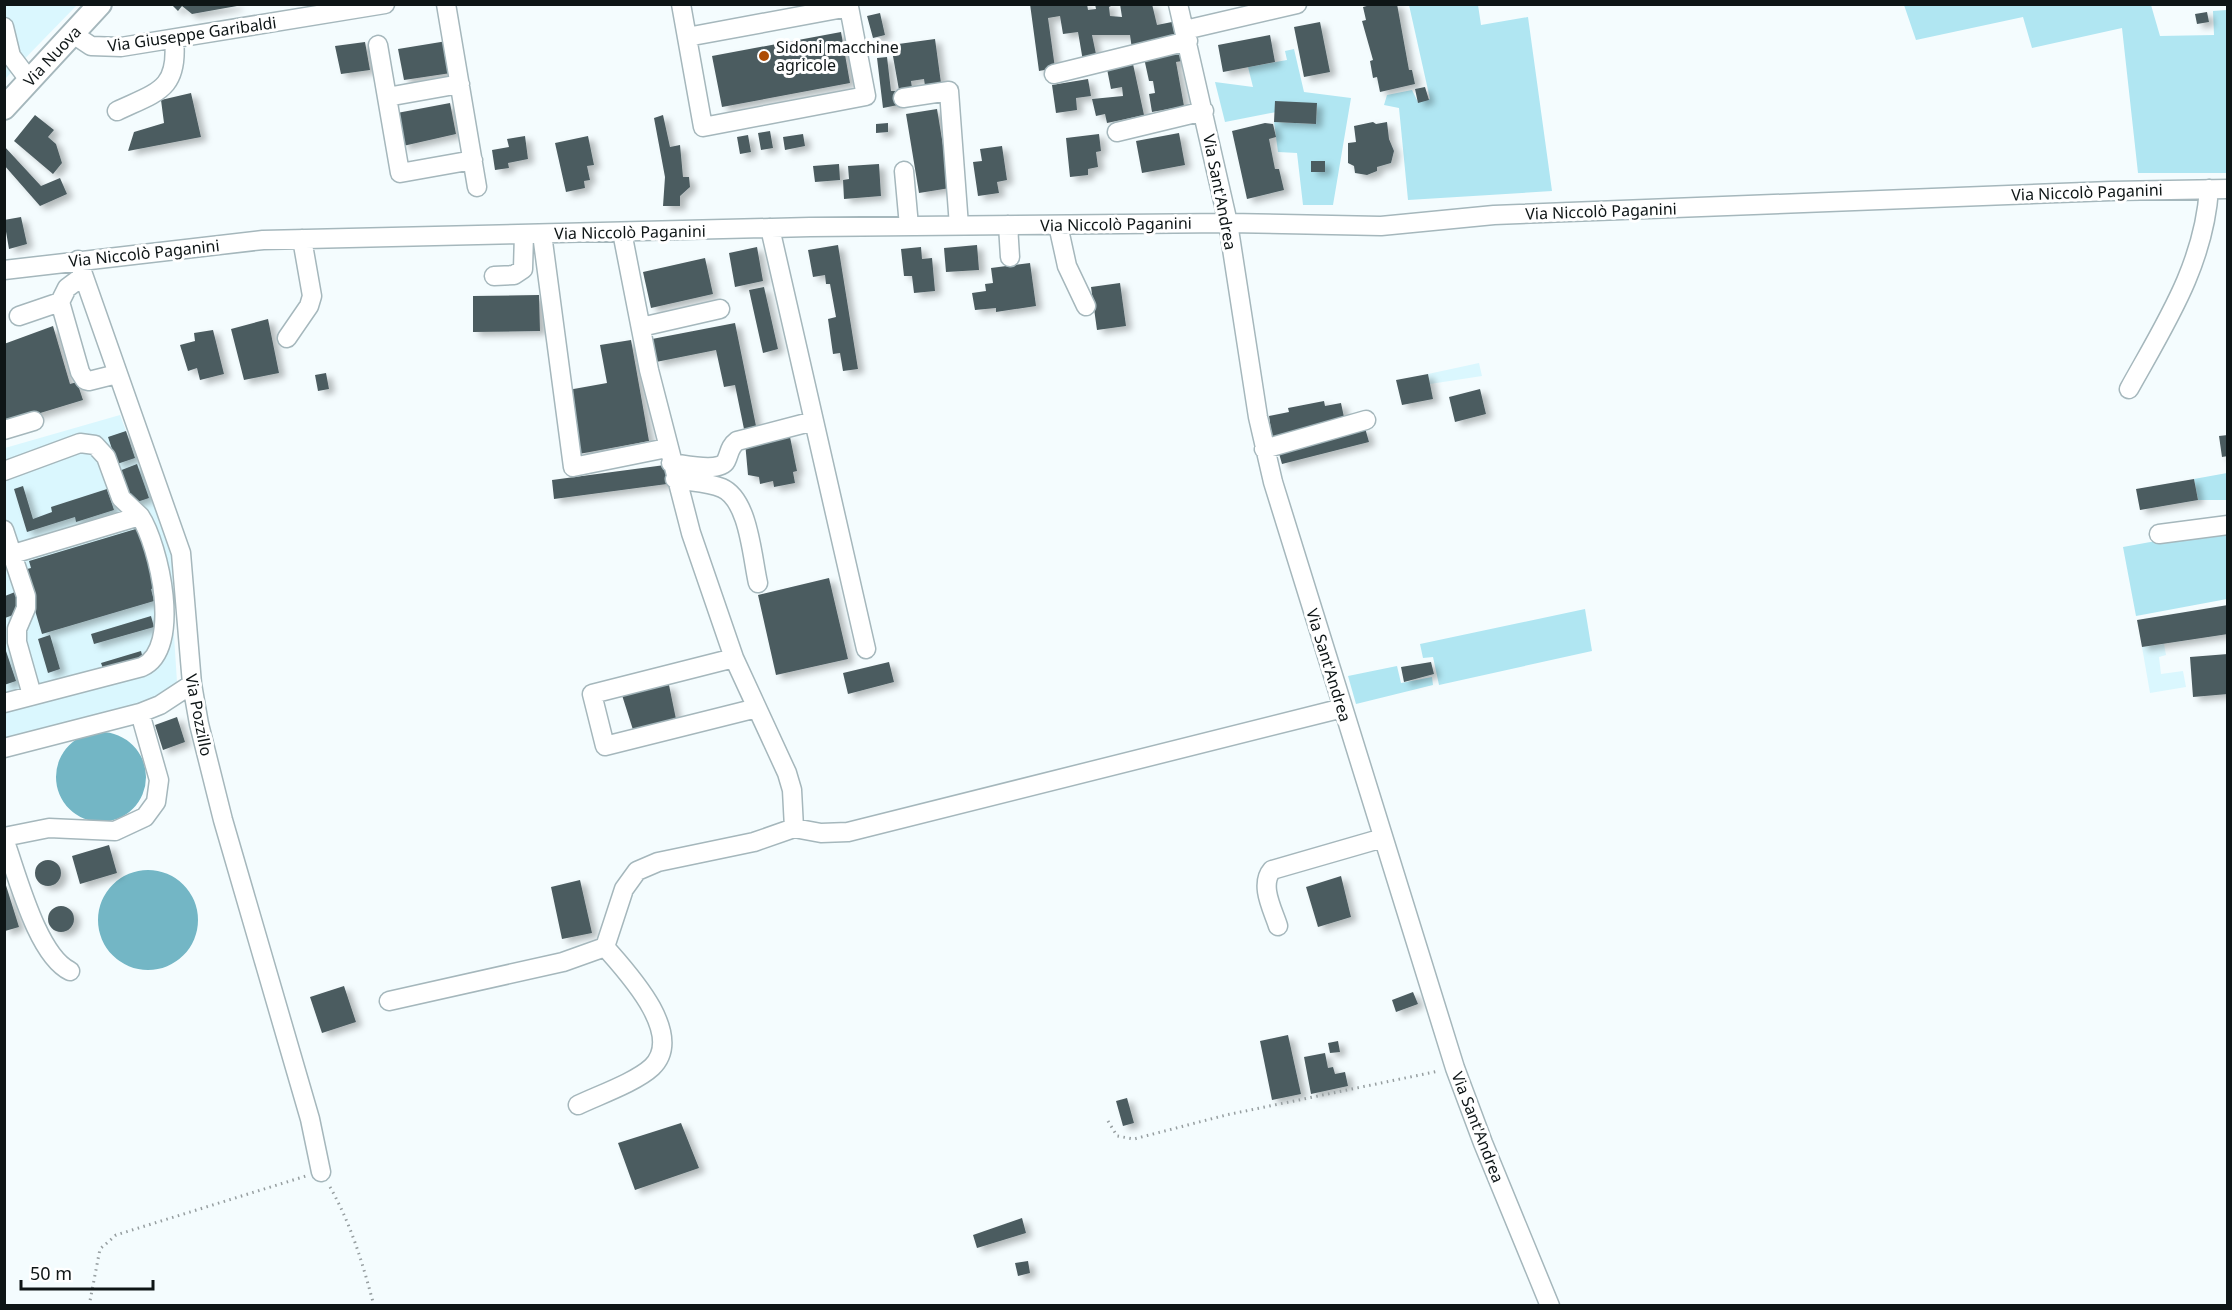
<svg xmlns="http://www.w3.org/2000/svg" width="2232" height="1310" viewBox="0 0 2232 1310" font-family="'Noto Sans',sans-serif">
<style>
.built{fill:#daf7fe}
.green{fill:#b0e6f2}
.water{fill:#73b6c5}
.building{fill:#4c5c60;filter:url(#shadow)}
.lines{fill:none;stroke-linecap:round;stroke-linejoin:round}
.minor-casing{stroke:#a5b7bc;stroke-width:21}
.major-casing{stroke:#a5b7bc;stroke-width:26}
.path{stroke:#969ea0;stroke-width:3;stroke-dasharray:1.5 4.5;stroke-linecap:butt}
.minor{stroke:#fff;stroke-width:18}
.major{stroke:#fff;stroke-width:22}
.poi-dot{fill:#ad4c05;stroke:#fff;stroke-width:2}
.labels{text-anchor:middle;stroke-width:6;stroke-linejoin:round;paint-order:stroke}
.street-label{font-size:16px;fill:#0e1516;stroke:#fff}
.poi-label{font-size:16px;fill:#0e1516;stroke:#fff;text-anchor:start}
</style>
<defs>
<filter id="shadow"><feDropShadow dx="6" dy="4" stdDeviation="3" flood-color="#0004"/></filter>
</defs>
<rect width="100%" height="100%" fill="#f4fcfe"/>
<path class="built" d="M5,5h72l-72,74z
M1479,363l3,13 -52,8 -2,-10z
M120,415l57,150 1,38 -6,1 5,78 -8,12 -164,48v-294z
M2164,644l2,11 -7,2 2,17 22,-3 3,16 -36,6 -8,-46z"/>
<path class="green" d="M1409,5h69l3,20 47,-8 24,174 -144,9 -9,-92 -15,-3 3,-10 25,-5 6,12 12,-3z
M1904,5h247l9,31 54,-1 -1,-24 14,-1v163h-89l-16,-145 -90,20 -9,-31 -107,23z
M1294,49l10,43 47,6 -18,107h-30l-6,-52 -19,-1 -4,-30 42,2 1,-20 -92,18 -10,-40 38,5 -5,-20 39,-7 -2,-9z
M2227,473v27h-29l-4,-21z
M2227,528v71l-91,17 -13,-69z
M1585,609l7,42 -153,34 -6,-28 -10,1 -3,-14z
M1397,666l4,17 31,-6 1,8 -77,19 -8,-28z"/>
<path class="water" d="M56 777a45 45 0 1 1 90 0a45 45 0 1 1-90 0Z
M98 920a50 50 0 1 1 100 0a50 50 0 1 1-100 0Z"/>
<path class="building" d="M171,4h65l1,2 -45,8 -10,-8 -4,5z
M1030,4h57l1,6 8,-1 -1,-5h20l-6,3 1,9 12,1 -2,-13h32l5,21 15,-3 3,15 -43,12 -2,-14h-38l5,24 -14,2 -5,-29 -15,2 -3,-18 -12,2 7,50 -16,3z
M1374,4h23l12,66h3l3,14 -35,8 -3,-15 -4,1 -3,-17 3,-1 -11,-39 4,-1 -3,-13z
M2207,12l2,10 -12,2 -2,-10z
M880,13l5,22 -12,3 -6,-22z
M1320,22l10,50 -26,5 -10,-50z
M841,32l9,51 -128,24 -10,-51z
M1270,35l5,27 -52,10 -5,-27z
M935,39l6,44 -16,3 -1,-7 -13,2 1,7 -13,2 -8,-45z
M447,41l4,32 -47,7 -6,-31z
M365,42l5,28 -29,4 -6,-28z
M1180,51l2,10 -6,1 8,44 -32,6 -3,-18 6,-1 -2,-12h-4l-5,-23z
M887,57l4,34h5l2,14 -15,3 -6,-50z
M1133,64l11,51 -37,8 -2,-9 -9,2 -4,-17 31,-3 -1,-9 -11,2 -4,-20z
M1088,79l3,17 -15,2 1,12 -21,3 -4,-28z
M1425,87l4,13 -11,3 -3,-14z
M191,93l10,44 -73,14 6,-19 30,-9 -3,-23z
M1275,101l42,2 -1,21 -42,-2z
M450,103l6,31 -53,12 -6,-33z
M937,109l13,79 -31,5 -13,-79z
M35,115l19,15 -6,7 8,7 6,19 -9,11 -39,-33z
M663,115l7,32 10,-2 3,32h6l1,10 -10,9v10h-17l2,-29 -11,-59z
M1373,122l3,2 11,-2 2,17 5,12 -3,12 -14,4v4l-10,4 -12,-2 -1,-7 -6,-3v-20l8,-1 -2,-16z
M888,123v9l-12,1v-9z
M1265,123l8,1 3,13 -7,2 6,30h4l5,21 -37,9 -15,-68z
M770,131l3,17 -12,2 -3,-17z
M1179,133l6,32 -43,8 -6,-32z
M803,134l2,12 -20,4 -2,-13z
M1099,134l2,17 -5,1 2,15 -10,2v6l-18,2 -4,-39z
M748,135l3,17 -11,2 -3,-17z
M525,136l3,23 -20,4 1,5 -14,2 -3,-20 17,-3 -2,-8z
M588,136l6,29 -7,1 3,14 -6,1 1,7 -19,4 -11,-49z
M4,146l37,40 19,-8 7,16 -27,12 -36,-41z
M1002,146l5,34 -10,2 2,11 -21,3 -5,-34 9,-1 -2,-12z
M1311,161h14v11h-14z
M839,164l1,16 -25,2 -2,-16z
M879,164l2,32 -37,3 -1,-19 6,-1 -1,-13z
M21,217l6,27 -18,5 -5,-29z
M838,245l20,124 -15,2 -3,-18 -7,1 -5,-35 8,-2 -6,-33h-4l-1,-9 -12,2 -5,-27z
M977,245l2,25 -33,2 -2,-24z
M757,247l6,34 -28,6 -6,-34z
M921,247l1,12 10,-1 3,33 -21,2 -2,-17h-8l-3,-27z
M705,258l8,36 -62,14 -8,-36z
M1030,263l6,43 -40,6v-4l-21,2 -3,-17 14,-2 -1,-7 8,-1 -2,-15z
M1120,283l6,43 -29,4 -6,-43z
M764,287l14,62 -15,4 -14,-63z
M539,295l1,36 -67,1v-36z
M268,319l11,54 -35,7 -13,-51z
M735,323l21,103 -12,3 -9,-44 -11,2 -8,-37 -60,12 -4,-23z
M53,326l17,58 7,-2 6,18 -79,24v-80z
M213,330l11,44 -24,6 -3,-12 -9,3 -8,-26 15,-4 -1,-8z
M631,340l18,101 -70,13 -11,-64 39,-7 -7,-38z
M326,373l3,16 -11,2 -3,-16z
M1428,374l5,25 -31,6 -6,-25z
M1480,389l6,25 -31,8 -6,-25z
M1324,401l1,5 16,-3 4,19 -73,15 -3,-21 20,-4 -1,-4z
M1365,428l4,14 -87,22 -4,-14z
M126,431l9,27 -18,6 -9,-27z
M2228,435v21l-6,1 -3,-21z
M790,437l7,34 -4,1 2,11 -21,4 -1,-6 -13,3 -1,-7 -11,-2 -3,-33z
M137,464l12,34 -18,6 -12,-33z
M665,465l2,19 -113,15 -2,-19z
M2194,479l4,21 -58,10 -4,-21z
M23,486l10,33 19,-7 -1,-5 56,-18 7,21 -38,12 -1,-5 -48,15 -13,-43z
M139,528l19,59 -7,2 3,12 -112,33 -19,-64 8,-2 -2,-7z
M829,578l19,81 -72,16 -18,-80z
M15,592l6,20 -16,6v-22z
M2228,605v29l-86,13 -5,-27z
M151,616l3,11 -60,17 -3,-10z
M50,635l10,34 -12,4 -10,-34z
M4,645l12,36 -12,4z
M141,651l3,12 -39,11 -4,-11z
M2228,654v40l-35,3 -3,-40z
M889,662l5,20 -46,12 -5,-21z
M1431,662l3,12 -30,8 -3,-15z
M669,685l8,39 -43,9 -13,-41z
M177,717l8,25 -22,8 -8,-25z
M109,845l8,28 -37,11 -8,-28z
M35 873a13 13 0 1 1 26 0a13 13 0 1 1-26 0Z
M1341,876l10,41 -33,10 -12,-40z
M4,879l15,48 -14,4 -1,-1z
M580,880l12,53 -30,6 -11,-52z
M48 919a13 13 0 1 1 26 0a13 13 0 1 1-26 0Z
M344,986l12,36 -34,11 -12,-36z
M1413,992l5,12 -22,8 -4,-12z
M1288,1035l13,59 -29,6 -12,-59z
M1338,1041l2,11 -10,1 -2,-10z
M1325,1053l3,15 5,-1 2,7 10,-2 3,14 -37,8 -7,-37z
M1127,1098l7,25 -11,3 -7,-25z
M681,1123l18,45 -64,22 -17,-47z
M1022,1218l4,15 -49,15 -4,-13z
M1028,1261l2,12 -12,3 -3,-13z"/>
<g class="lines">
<g class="minor-casing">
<path id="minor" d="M446,4l31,183
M681,4l22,123 163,-31 -17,-89 -162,30
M1178,4l50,219 30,194 15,65 182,586 28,75 67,163
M4,27l7,29 19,25
M1185,30l112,-26
M73,34l18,12 30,1 264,-43
M378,45l22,128 73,-13
M1054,74l134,-33
M387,97l73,-13
M903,98l46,-7 10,135
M117,111c40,-19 62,-21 57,-72
M1117,132l87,-21
M904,171l5,55
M1008,225l2,32
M1058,225l9,41 19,40
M770,228l96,421
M622,232l27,138 42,163 43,125 53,115 5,17 2,38 27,5 27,-1 495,-124
M542,234l31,233 94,-19
M78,260l103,293 11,131 7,40 24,96 87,299 11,53
M4,270l259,-30 547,-13 418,-4 153,3 113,-11 617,-24 117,-2
M83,276l-16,12 -7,14 20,70 5,8 4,1 28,-7
M494,276l20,-1 9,-6 1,-35
M19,316l41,-14
M641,327l79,-18
M287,338l22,-32 3,-10 -10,-57
M2129,389c36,-65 75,-124 80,-200
M4,430l30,-9
M1264,449l102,-29
M671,463c12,1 49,10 55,-2 4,-8 3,-14 11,-20l77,-20
M4,471l76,-28 15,2 11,12 15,41 19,18 -127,38
M675,479c15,3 33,3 47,9 27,12 30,69 36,95
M4,530l22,66v12l-9,21v13l15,53
M2159,534l69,-9
M734,658l-142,36 13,52 152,-38
M4,703l138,-36c41,-18 17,-122 -2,-151
M4,748l136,-35 20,-8 32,-21
M4,837l45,-9 66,3 30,-14 11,-15 3,-22 -19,-67
M4,839c13,35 33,116 66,132
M1278,926c-5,-16 -19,-41 -6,-56l111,-32
M389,1001l174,-39 42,-15 19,-58 13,-18 21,-9 96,-20 40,-14
M578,1105c21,-10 58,-23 74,-38 34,-33 -26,-96 -47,-120"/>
</g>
<g class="major-casing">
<path id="major" d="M4,108l96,-104"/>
</g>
<path class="path" d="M1108,1121l9,15 17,3 92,-24 213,-44
M330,1187c21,37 33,77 44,119
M89,1306l11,-57 16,-14 190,-59"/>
<use href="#minor" class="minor"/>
<use href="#major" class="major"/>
</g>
<circle class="poi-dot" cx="764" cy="56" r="6"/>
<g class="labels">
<g class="street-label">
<text transform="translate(192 34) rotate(-8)" y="6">Via Giuseppe Garibaldi</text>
<text transform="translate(52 56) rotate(-47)" y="6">Via Nuova</text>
<text transform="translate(1220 192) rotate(79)" y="6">Via Sant'Andrea</text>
<text transform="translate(2087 192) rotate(-2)" y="6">Via Niccolò Paganini</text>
<text transform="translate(1601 211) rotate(-2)" y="6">Via Niccolò Paganini</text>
<text transform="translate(1116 224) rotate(-1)" y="6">Via Niccolò Paganini</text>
<text transform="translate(630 232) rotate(-1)" y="6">Via Niccolò Paganini</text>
<text transform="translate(144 253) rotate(-6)" y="6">Via Niccolò Paganini</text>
<text transform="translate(1329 665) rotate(73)" y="6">Via Sant'Andrea</text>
<text transform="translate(199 715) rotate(79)" y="6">Via Pozzillo</text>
<text transform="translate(1478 1127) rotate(69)" y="6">Via Sant'Andrea</text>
</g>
<g class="poi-label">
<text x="776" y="53">Sidoni macchine<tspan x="776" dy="18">agricole</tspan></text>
</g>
</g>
<rect width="2232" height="1310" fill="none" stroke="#0e1516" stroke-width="12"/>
<path d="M21 1280v9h132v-9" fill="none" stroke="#0e1516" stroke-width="3"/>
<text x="30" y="1280" font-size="18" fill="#0e1516" stroke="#ffffff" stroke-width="4.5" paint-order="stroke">50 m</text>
</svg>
